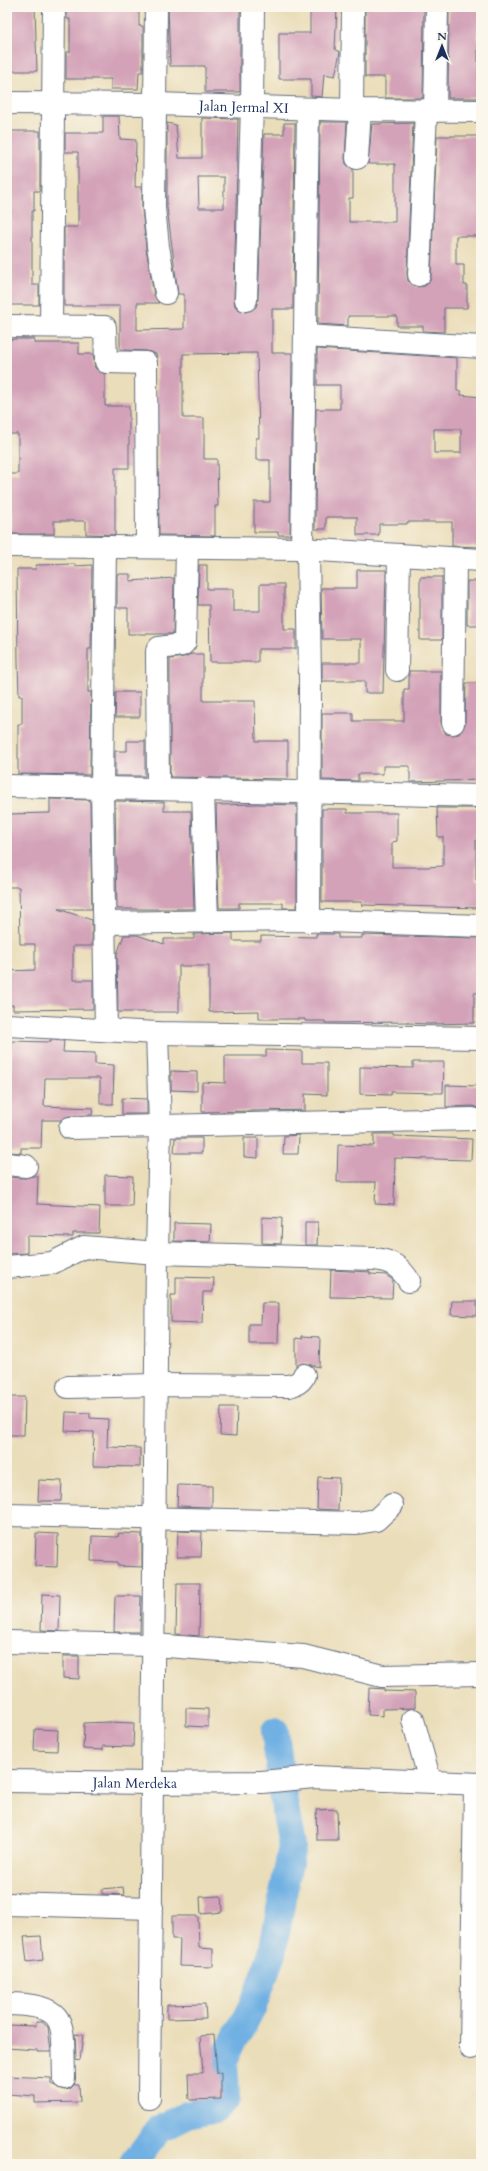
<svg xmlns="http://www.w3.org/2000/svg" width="488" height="2171" viewBox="0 0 488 2171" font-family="Cardo,serif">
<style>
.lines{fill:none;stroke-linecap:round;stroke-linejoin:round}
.river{stroke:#70b0e3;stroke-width:28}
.building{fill:#d3a2b8;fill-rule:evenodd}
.minor-casing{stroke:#636c7e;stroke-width:24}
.minor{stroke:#fff;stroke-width:22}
.labels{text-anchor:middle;stroke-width:3.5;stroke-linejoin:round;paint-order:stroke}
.street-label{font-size:14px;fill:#1b2f5e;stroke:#fbf7ec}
</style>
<rect width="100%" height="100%" fill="#fbf7ec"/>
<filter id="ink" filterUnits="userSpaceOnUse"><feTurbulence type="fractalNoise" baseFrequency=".025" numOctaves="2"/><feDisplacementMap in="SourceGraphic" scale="8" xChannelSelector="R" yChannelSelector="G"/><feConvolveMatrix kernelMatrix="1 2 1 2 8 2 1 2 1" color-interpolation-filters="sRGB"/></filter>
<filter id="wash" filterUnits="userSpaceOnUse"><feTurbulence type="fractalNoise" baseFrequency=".012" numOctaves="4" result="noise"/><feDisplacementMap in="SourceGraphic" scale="16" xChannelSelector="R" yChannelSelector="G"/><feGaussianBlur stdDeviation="0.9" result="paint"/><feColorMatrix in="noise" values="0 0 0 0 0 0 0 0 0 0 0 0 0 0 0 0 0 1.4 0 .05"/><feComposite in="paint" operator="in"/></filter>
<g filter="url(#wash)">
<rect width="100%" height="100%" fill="#eaddb9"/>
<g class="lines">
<path class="river" d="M133,2164l26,-35 28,-14 29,-6 10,-10 -2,-40 29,-53 19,-53 20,-107 -9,-49 -8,-66"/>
</g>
<g id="blocks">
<path class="building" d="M7,7h28l2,64h-29z
M67,7h72v19h4v46h-4l-1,17h-27v-10h-45v-27h4v-33h-3z
M168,7h72v85h-35v-26h-35z
M310,7h27l-2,42 5,3 -5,24 -11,-2 -2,23 -11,-1v-17h-32v-46h31z
M365,7h59l-1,91h-38v-21h-20z
M449,7h31v18h-2v73h-30z
M103,116h16l1,23 16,1 -1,47h7v22l4,39 8,47 5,8h-22v27l47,-1v-35h-6l-11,-87v-84l9,2 3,33h23v-40l36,1 -4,181 1,6 4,4 7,2 10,-5 2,-7 6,-166h20v-11h11l-2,186h-21v44h20l-2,182h-12v-3h-24v-30h16v-42h-14v-22h3l-2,-85 -74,1v64h21v41h13l1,47h-3v30l-56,-1 -2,-178 -1,-3 -9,-3 -27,-1v-44h-56v-79h14v-75h-13v-19h38zM198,177h26v31h-25z
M320,122h27l-2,36 1,6 7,5v29h-4v24h46v-58h-27l4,-40 41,-1 -6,151 1,7 10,6 7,-1 5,-5 1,-5 6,-140h44v100h-25v29h8v20h3v23h-23v24l-21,-1v-5h-26v-10h-49v10l-30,-2z
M10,131h30v60h-6v20h-2v74h7v20h-32z
M15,339h19v4h45v11h14l2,14 10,6v32h24v62h-14v67l-29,-1v-13h-32v13h-43l-1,-60h8v-40h-11v-94z
M317,349l140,9v33h4v4l20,2v150l-29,-1v-24h-45v2h-28v11h-22v-18h-31v12h-11l1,-120h24v-24h-23zM434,429h27v24h-27z
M75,564v2l17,-1 -1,84h-3v43h3l-1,83 -72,-1v-50h4v-28h-3l-1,-33 -1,-94h19v-4z
M199,565h8v24h26v22h27v-27h24v45h12v20h-38v13h-48l-1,-57h-11z
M357,570h29l-3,123h-18v-12h-43v-18h39v-24h-39l-1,-51h36z
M117,574h13v7l44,-3 -1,56h-45v-26h-11z
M420,577h22v63h-22z
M467,581h14v44h-14z
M191,654h12v47h52l1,40h32v38l-118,-2v-118l14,-2z
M409,671h32v52l5,11 6,1 7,-1 6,-10 1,-41h15v97l-71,2v-16h-27v8h-25v7l-36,-1v-67h31v8h51v-32h5z
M116,692h24v25h-25z
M127,741h18v35h-30v-25h12z
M50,799l40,1 2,109h-34l34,11v26h-19v34h20v29l-80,1v-5h-6v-34l28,-1v-26h-15l-1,-57h-12v-73l43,-1z
M115,801l49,1v9h27l3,98h-77z
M258,804l39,1v103h-14v-5h-44v5h-20l-3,-103z
M437,808h44v32h-5v40h4v28l-118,-3v-3h-40v-93h25v4h50v28l-5,1v25h35l16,-1v-29h-5z
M233,933v8h28v-5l55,1v-3h22v4h24v-3l119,3v55h-7v30l-45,1 -21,-1v-1l-83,1v-2h-20v-2h-46v-8l-50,1v-46h-30v46h-61l-1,-58 7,-19h13l27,9v-5h30v-5z
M50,1040l14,1 -1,11 32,1v11l19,1 -1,39h-13v-26h-55l-1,28 49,2 -1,7 -23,1 -8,4h-19l-1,28h-20v5l-12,-1 1,-42h-3v-39h4l1,-30 38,1z
M266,1050l36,1v12h25v32l-22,-1v16l-103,2v-30l23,1v-27h41z
M413,1062h31l-1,31 -52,-1v3l-31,-1v-27l53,1z
M171,1071l26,1v19l-26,-1z
M446,1085l35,1v24l-8,-4 -27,1z
M122,1098l25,1v15h-25z
M374,1134h20v2l78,3 -1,21 -76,-2 -1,47 -19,-1 1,-22h-39l1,-37 36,1z
M299,1135l-1,19h-15l1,-18z
M175,1138h27v15h-28z
M244,1138h14v20l-14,-1z
M105,1175l28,1 -1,30h-27z
M33,1176h5l-1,28 63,3 -1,26h-26v4l-46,-1v17l-20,1v-77l18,1z
M262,1217l20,1 -1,26 -19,-1z
M305,1222h13l-1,23h-12z
M174,1223l37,1 -1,18 -36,-1z
M331,1270l39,2v2l16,1 7,5 -1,18 -62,-1z
M176,1277l38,1 -1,14h-10l-1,31 -31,-1v-27h5z
M452,1301h25v15l-26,-1z
M262,1303h17l-1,41h-29v-20h12z
M302,1336l18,1 -1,30 -16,-4 -7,3v-28l6,1z
M8,1397h17l-1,38h-17z
M221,1407h16l-1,29 -16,-1z
M66,1412l24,1v5l18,1 -1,28 33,1v19l-47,-1 1,-34 -29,-1z
M318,1477l21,1 -1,32 -21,-1z
M39,1480l23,1 -1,20h-23z
M178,1485l34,1v21l-35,-1z
M178,1531l24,1 -1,25h-24z
M36,1533l22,1 -1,33 -22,-1z
M119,1533l23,1v33l-24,-1v-4l-27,-1 1,-25 26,1z
M177,1583h23l-1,53 -23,-2z
M42,1594l18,1 -1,36 -18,-1z
M115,1596h26l-1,36h-26z
M63,1656h16v23l-16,-1z
M369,1688l15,1v2l31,1v16l-32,1v7l-15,-1z
M186,1708l22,1v18l-22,-1z
M109,1722l25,1 -1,24 -30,-1v4l-20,-1 1,-26z
M35,1729l23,1 -1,21 -23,-1z
M337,1809l1,31h-21l-1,-30z
M123,1887l1,8 -22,-1v-5z
M221,1896l1,16 -21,2 -1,-17z
M172,1916h26l1,32 14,1v18l-34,-1 1,-27h-8z
M41,1936l2,24 -16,2 -3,-25z
M205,2004l1,14 -39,1v-14z
M36,2022h6l6,5 3,25h-14v-2l-30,-2v-23l29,1z
M75,2034l8,1 -3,25 -4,-1z
M214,2035l3,38h4v26l-32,1 -1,-27h15l-3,-37z
M7,2076l44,2v6l13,6 6,-1 5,-5h4l1,18 -45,1v-7l-28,-2z"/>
</g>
</g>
<g filter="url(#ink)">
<use href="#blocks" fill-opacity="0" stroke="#636c7e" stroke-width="1"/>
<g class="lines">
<g class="minor-casing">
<g id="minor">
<path d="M156,7l-2,201 4,38 8,47"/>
<path id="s1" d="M7,103l148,1 197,6 129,1"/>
<path d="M352,110l1,-103"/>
<path d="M435,111l2,-104"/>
<path d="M357,158l3,-48"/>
<path d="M419,275l7,-165"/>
<path d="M246,300l6,-194 1,-99"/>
<path d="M7,326l98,1 1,35 40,1 1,184"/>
<path d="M51,326l3,-319"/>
<path d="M306,336l175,11"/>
<path d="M7,546l295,3 179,11"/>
<path d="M105,547l-3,241 4,242"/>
<path d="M302,549l6,-440"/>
<path d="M308,550l2,130 -1,241"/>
<path d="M397,670l2,-115"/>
<path d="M453,723l2,-164"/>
<path d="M7,786l474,10"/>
<path d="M158,789l-1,-138 2,-3 23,-3 3,-3 2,-94"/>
<path d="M203,789l4,132"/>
<path d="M105,923l189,-3 187,6"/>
<path d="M7,1025l150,8 324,5"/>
<path d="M70,1128l403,-9"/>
<path d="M7,1164l19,2"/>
<path d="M7,1267l45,-4 32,-16 73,6 3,-127 -3,-93"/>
<path d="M68,1387l88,-2 132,1c8,-2 13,-3 16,-11"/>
<path d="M7,1515l350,8 19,-3 16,-15"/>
<path d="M7,1642l146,3 150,11 79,20 99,-2"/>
<path d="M413,1720l17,61"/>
<path id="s2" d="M7,1781l144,2 111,-1 52,-5 167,7"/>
<path d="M7,1904l145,4"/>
<path d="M7,2004c64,1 55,19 57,74"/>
<path d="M471,2048l4,-264"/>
<path d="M149,2098l8,-845 218,6c17,2 25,8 34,22"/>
</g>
</g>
<use href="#minor" class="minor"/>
</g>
</g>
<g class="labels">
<g class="street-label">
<text dy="5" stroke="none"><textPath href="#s1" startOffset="237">Jalan Jermal XI</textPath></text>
<text dy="5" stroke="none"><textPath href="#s2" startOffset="128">Jalan Merdeka</textPath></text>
</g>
</g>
<rect width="488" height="2171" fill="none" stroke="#fbf7ec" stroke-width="24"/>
<g transform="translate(442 46)" stroke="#fbf7ec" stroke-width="3" paint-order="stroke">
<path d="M0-3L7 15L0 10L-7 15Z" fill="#1b2f5e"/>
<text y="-6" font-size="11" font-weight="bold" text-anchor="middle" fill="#1b2f5e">N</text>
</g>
</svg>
